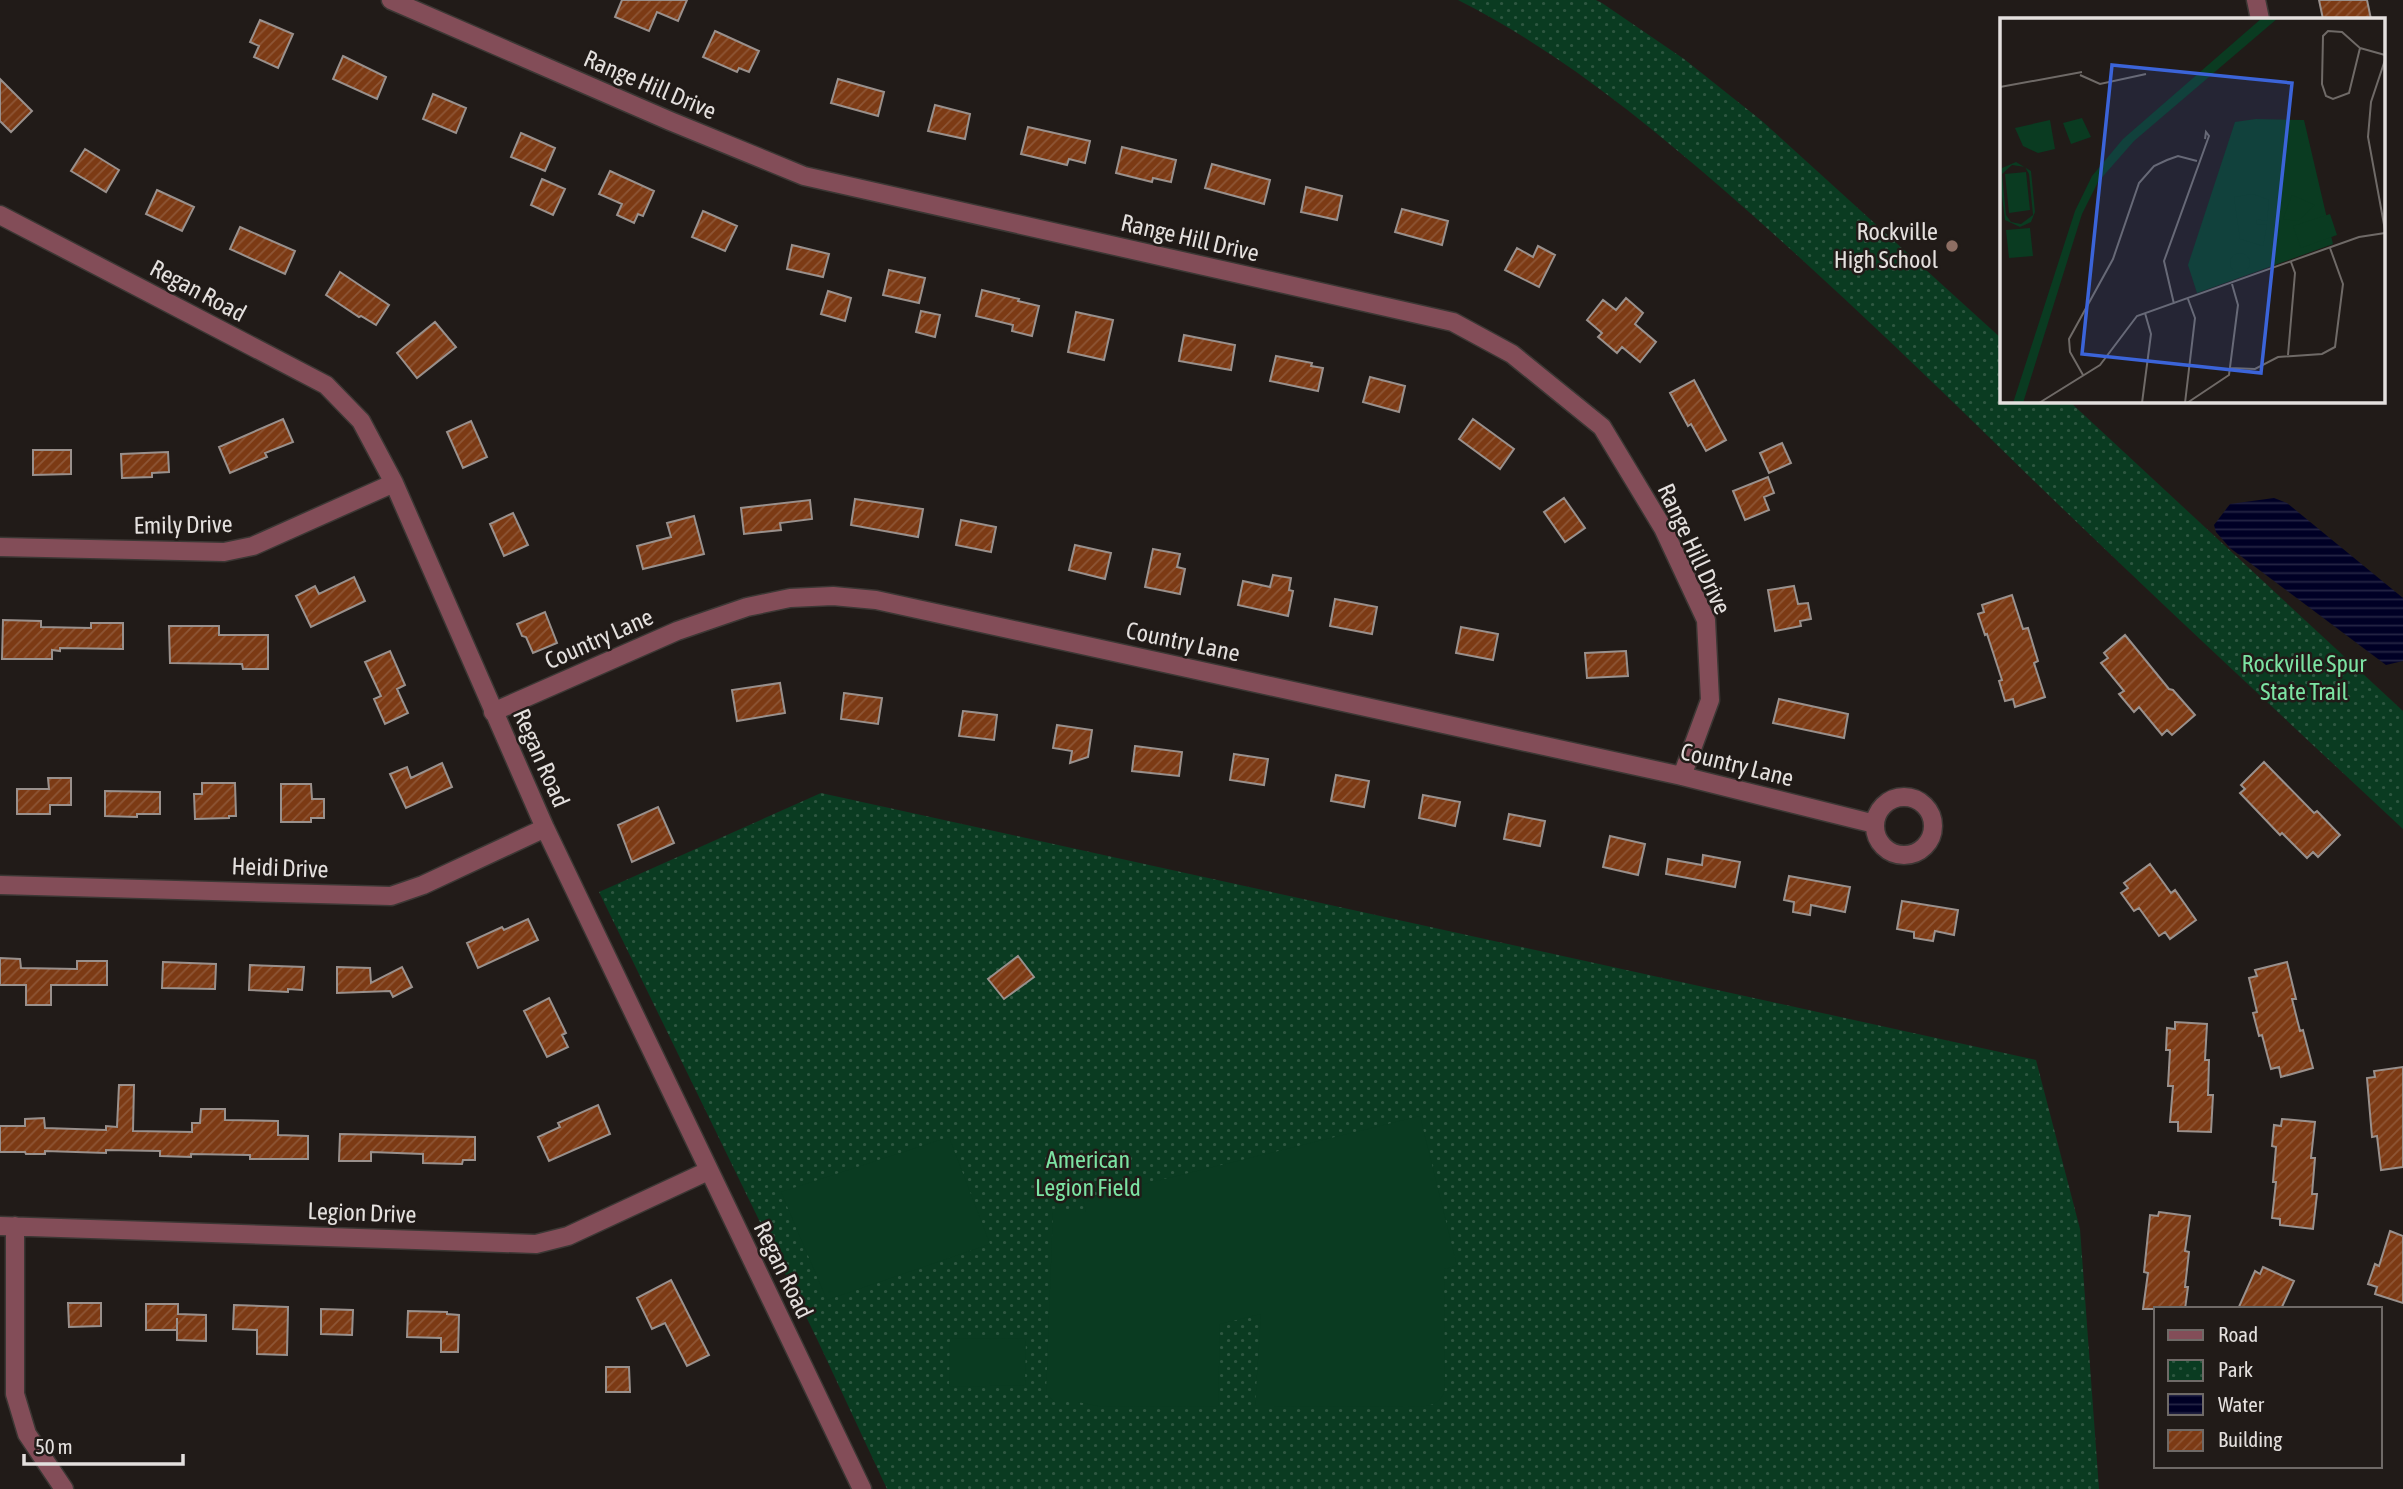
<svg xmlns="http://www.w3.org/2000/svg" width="2403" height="1489" viewBox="0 0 2403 1489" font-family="'Asap Condensed',sans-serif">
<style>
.park{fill:url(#park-dots)}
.pitch{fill:#0a3b21}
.water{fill:url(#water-rules)}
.building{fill:url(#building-hatch);stroke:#99908c;stroke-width:2}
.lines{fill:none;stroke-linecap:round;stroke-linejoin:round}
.minor-casing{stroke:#3c3734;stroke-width:21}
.minor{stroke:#834d58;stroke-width:18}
.education-dot{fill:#8d6e63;stroke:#211b18;stroke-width:2.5}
.labels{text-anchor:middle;stroke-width:5;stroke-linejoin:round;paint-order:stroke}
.street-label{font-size:24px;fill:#e4e0de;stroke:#211b18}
.poi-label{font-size:24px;fill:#e4e0de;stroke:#211b18;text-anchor:end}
.park-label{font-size:24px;fill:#7ce3a3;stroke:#211b18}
.inset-road{fill:none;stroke:#6f6a67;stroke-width:2}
.view{fill:#3b64d9;fill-opacity:0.15;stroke:#3b64d9;stroke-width:3.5}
.inset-edge{fill:none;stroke:#e4e0de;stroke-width:3.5}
</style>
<defs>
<pattern id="park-dots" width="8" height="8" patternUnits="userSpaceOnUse" patternTransform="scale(1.75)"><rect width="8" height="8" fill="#0a3b21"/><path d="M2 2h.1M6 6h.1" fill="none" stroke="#2e5741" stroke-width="1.8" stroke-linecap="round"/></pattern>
<pattern id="water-rules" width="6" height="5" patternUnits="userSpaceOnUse" patternTransform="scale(1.75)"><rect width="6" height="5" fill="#000025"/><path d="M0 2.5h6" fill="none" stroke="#252544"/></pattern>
<pattern id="building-hatch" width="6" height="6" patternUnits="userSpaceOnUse" patternTransform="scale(1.75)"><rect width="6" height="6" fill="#7c3a14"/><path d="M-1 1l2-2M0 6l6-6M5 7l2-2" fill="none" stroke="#8e5636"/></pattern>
</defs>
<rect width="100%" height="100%" fill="#211b18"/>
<path class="park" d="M1458,0h138l6,3 82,56 78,62 240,218v62h67l334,310v118c-137,-128 -275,-256 -409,-387 -88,-86 -176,-170 -269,-251 -83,-72 -168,-141 -267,-191z
M821,793l1215,267 44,169 19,260h-1212l-70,-150 -218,-447z"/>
<path class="pitch" d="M1420,1116l37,150 -13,3 1,120c-5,19 -20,17 -37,18l-153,-1 6,-92 -41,10 -2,82 -116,1 -24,-5h-24l-8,-9 7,-181h33l-3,-13z
M949,1137l41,107 -163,56 -46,-108z
M1026,1338l-1,47 -76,2 1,-48z"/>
<path class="water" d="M2274,498l13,5 116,95v63l-17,4 -156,-117 -14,-16 -2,-7 16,-21z"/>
<path class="building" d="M622,0h65l-9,21 -21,-9 -8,19 -34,-14z
M2319,0h48l4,19h-48z
M260,20l33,14 -15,34 -24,-11 5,-11 -9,-4z
M715,31l44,20 -10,21 -10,-4 -2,4 -34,-15z
M343,56l43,21 -9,22 -44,-20z
M0,79l32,32 -21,21 -11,-11z
M838,79l46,13 -6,24 -47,-13z
M433,94l33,14 -10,25 -33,-14z
M935,105l35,9 -5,25 -37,-8z
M1028,127l62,14 -5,22 -16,-4 -2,6 -46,-11z
M521,133l34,15 -10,23 -34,-14z
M1122,147l54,13 -5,22 -18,-4 -1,4 -36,-9z
M85,149l34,21 -13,22 -35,-21z
M1212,164l58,16 -6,24 -59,-16z
M610,171l44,20 -11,25 -5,-2 -4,9 -17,-8 5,-11 -23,-10z
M542,179l23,10 -12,26 -22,-10z
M1306,187l36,9 -5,24 -36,-8z
M157,190l37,17 -12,24 -36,-17z
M1402,209l46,12 -6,24 -47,-13z
M703,211l34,15 -12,25 -33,-14z
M240,227l55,24 -10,23 -55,-25z
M792,245l37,9 -6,23 -36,-8z
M1538,246l17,9 -16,32 -34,-17 12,-22 16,9z
M889,270l36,8 -6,25 -36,-8z
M340,272l49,33 -13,20 -15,-9 -2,1 -33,-22z
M982,290l37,9 -1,2 21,5 -7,30 -20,-5 1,-6 -37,-9z
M828,291l23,7 -6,23 -24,-7z
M1626,298l17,15 -8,11 21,18 -16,20 -18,-15 -5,6 -19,-16 4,-4 -15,-13 16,-20 13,10z
M921,311l19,4 -5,22 -19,-5z
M1076,312l37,8 -9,40 -36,-8z
M435,322l21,25 -39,31 -20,-25z
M1184,335l51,10 -4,25 -52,-9z
M1276,356l36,7 -1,3 12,2 -5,23 -48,-10z
M1370,377l35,9 -6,26 -36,-10z
M1694,380l32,60 -20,11 -15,-27 -3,2 -18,-33z
M283,419l10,23 -28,11 2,4 -37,16 -11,-26z
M1473,419l41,30 -14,20 -41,-30z
M471,421l16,36 -24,11 -16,-36z
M1782,443l9,20 -22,10 -9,-20z
M33,450h38v24l-38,1z
M168,452l1,20 -17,1v4l-30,1 -1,-24z
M1768,477l6,16 -10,4 5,13 -24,10 -12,-29z
M1564,498l21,30 -20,14 -21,-30z
M855,499l68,10 -5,28 -67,-12z
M810,500l2,19 -32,4 1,7 -37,4 -3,-26z
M513,513l15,32 -24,11 -14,-32z
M694,516l10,38 -61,15 -6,-23 34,-9 -4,-14z
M961,520l35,7 -5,25 -35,-7z
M1075,545l36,8 -6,26 -36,-9z
M1153,549l27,5 -3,13 8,2 -5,25 -35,-7z
M1273,575l18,3 -2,12 4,1 -5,25 -50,-11 5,-24 27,6z
M354,577l11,24 -54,26 -15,-31 19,-10 4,8z
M1794,586l4,18 10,-1 3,16 -11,2 1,5 -26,5 -7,-41z
M2012,595l11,34 5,-1 10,33 -4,2 11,34 -30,10 -2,-8 -8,2 -6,-20 3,-1 -15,-46 -2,1 -7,-21 6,-2 -2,-7z
M1335,599l42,8 -5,27 -42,-8z
M545,612l12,31 -24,10 -7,-16 -4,-1 -5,-12z
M3,620l38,1v6l50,1v-5h32v26l-63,-1v3l-8,-1v9h-50z
M169,626h50v9h49v34h-25l-1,-5 -72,-1z
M1461,627l37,7 -5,26 -37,-7z
M2125,635l44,54 4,1 22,25 -23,20 -5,-5 -5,5 -23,-28 -5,5 -15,-18 5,-3 -23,-28 7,-5 -4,-5z
M390,651l15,34 -8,4 11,24 -23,11 -11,-25 7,-3 -16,-34z
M1626,651l2,25 -41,2 -2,-25z
M780,683l5,30 -48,8 -5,-31z
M844,693l38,5 -4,26 -37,-5z
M1779,699l69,15 -4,24 -71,-15z
M963,711l34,4 -3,25 -35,-4z
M1057,725l35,5 -4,27 -18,6 2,-12 -19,-3z
M1135,746l47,6 -3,24 -47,-5z
M1234,754l34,5 -4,26 -34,-5z
M2264,762l50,51 3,-2 23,24 -22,22 -5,-5 -6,6 -25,-25 -2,2 -40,-42 5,-4 -4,-4z
M442,763l10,24 -46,21 -16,-34 17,-7 4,11z
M1336,775l33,6 -5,26 -33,-6z
M48,778h23v27h-21v9h-33v-25h32z
M202,783h33l1,33h-7v2l-34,1 -1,-25h8z
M281,784h30l1,15h12v19h-13v4h-30z
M105,791l55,1v22h-23v3l-32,-1z
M1423,795l37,7 -5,24 -36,-8z
M658,807l16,36 -42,19 -14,-37z
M1509,814l36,7 -5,25 -36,-7z
M1610,836l35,8 -7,31 -35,-8z
M1703,855l37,7 -5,25 -69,-13 2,-15 34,6z
M2150,864l21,29 4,-3 21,30 -26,19 -5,-7 -6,4 -20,-28 -5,3 -13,-18 7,-5 -4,-5z
M1789,876l61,11 -5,25 -34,-7 -1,10 -17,-3 1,-10 -10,-2z
M1902,901l56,9 -4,25 -19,-4 -2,10 -19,-3v-6l-17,-3z
M528,919l10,21 -60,28 -11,-25 35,-16 2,3z
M1018,956l16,21 -30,22 -16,-20z
M0,958l20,1 1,9 56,1v-8h30v24h-56v20h-25v-20h-26z
M163,962l53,2 -1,25 -53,-1z
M2287,962l9,37h-4l8,32 3,-1 10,38 -32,9 -2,-10 -8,2 -9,-34 -3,1 -6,-23 4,-1 -8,-34 8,-2 -2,-6z
M250,965l54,2 -2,23 -14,-1v3l-39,-2z
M337,967l33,1 1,15 31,-16 10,20 -19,10 -3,-6 -53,2z
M549,998l17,35 -4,2 6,12 -21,10 -23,-46z
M2175,1022l32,2 -2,36h4l-1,35h5l-2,37 -33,-1v-9h-8l3,-36h-5l2,-36h-4l1,-22 8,1z
M2403,1067v100l-22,3 -4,-34 -5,1 -5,-59 8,-1 -1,-6z
M119,1085h15l-1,46 59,1v-9h8l1,-14h24v11l53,1v14l30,1v23h-58v-4l-59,-1v3l-31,-1v-5l-54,-1v3l-61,-2v3h-19l-1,-2h-25v-26h25v-7l19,-1 1,10 61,2v-4l11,1z
M598,1105l12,29 -61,27 -11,-24 22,-10 -2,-4z
M2282,1119l33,3 -4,36h4l-3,36h5l-4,35 -33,-4v-6l-8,-1 4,-36h-3l3,-35 -4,-1 2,-21 7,1z
M340,1134l135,3v23h-12l-1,4 -39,-1v-9l-52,-2v9h-32z
M2159,1212l31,4 -5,35 4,1 -4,35h3l-3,22h-42l5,-36 -4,-1 6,-57 8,1z
M2390,1231l13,5v67l-28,-9 2,-7 -9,-3 7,-20 4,2z
M2263,1267l31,14 -13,28h-43l17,-38 5,3z
M671,1280l38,75 -22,11 -22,-43 -13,6 -15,-31z
M68,1303h33v23l-32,1z
M146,1304h32v10l28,1v26l-29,-1v-22v12h-31z
M234,1305l54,2 -1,48 -30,-1v-24l-24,-1z
M321,1309l32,1 -1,25 -31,-1z
M408,1311l39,1v2l12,1 -1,37h-17v-14l-34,-1z
M606,1367h23l1,25h-24z"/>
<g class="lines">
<g class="minor-casing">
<path id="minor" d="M391,0l279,121 134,55 649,146 59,32 90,73 61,101 43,92 4,80 -28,76
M2256,0l4,19
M0,215l326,170 35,36 33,62 151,345 317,661
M0,547l224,5 29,-6 141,-63
M493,712l184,-81 70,-24 43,-9 43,-2 43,4 806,176 193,48
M1875 826a29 29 0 1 1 58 0a29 29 0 1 1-58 0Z
M0,885l391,11 32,-11 122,-57
M0,1226l536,18 32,-8 140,-65
M15,1226v168l12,40 37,55"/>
</g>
<use href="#minor" class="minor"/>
</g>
<circle class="education-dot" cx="1952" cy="246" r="7"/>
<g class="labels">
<g class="street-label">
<text transform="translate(650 85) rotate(23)" y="8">Range Hill Drive</text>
<text transform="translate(1190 238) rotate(13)" y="8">Range Hill Drive</text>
<text transform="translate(198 291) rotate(28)" y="8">Regan Road</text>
<text transform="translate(183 525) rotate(-1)" y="8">Emily Drive</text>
<text transform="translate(1694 549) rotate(65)" y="8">Range Hill Drive</text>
<text transform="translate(599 639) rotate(-24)" y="8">Country Lane</text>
<text transform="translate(1183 642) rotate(12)" y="8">Country Lane</text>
<text transform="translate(541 758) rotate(66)" y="8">Regan Road</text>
<text transform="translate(1737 765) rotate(14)" y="8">Country Lane</text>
<text transform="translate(280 868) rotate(2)" y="8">Heidi Drive</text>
<text transform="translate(362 1213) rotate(2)" y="8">Legion Drive</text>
<text transform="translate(783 1270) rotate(64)" y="8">Regan Road</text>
</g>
<g class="poi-label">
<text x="1938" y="240">Rockville<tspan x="1938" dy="28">High School</tspan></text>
</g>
<g class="park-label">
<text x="2304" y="672">Rockville Spur<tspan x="2304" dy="28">State Trail</tspan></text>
<text x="1088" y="1168">American<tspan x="1088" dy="28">Legion Field</tspan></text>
</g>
</g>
<g transform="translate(2000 18)">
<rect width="385" height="385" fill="#211b18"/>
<path d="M262,0h16l-144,123 -36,41 -16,32 -59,189h-10l62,-192 17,-35 31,-37zM256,101l48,1 29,124 -136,49 -9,-28 47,-143zM30,210l3,28 -24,2 -3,-28z" fill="#0a3b21"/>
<path d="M82,100l9,19 -20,7 -8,-21zM50,102l5,29 -17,4 -15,-7 -8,-18zM16,144l15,9 4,41 -4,10 -11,5 -15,-7 -5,-40 2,-12zM12,147l13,2 4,7 4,41 -12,9 -10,-2 -5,-7 -4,-41zM26,154l4,38 -21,3 -4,-39zM253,176l16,6 -2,21 -11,-2 1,5 10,1 -4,21 -23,-7 -6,-42zM292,177l23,10 -17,16 -15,-2zM330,196l7,21 -36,13 -8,-22zM230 245a10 10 0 1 1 20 0a10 10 0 1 1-20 0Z" fill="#0a3b21" fill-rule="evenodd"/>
<path class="inset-road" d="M328,13l14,1 18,16 -11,45 -16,6 -7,-3 -4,-12 1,-48zM360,30l25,7M385,42l-14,42 -3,35 17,93M80,57l20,9 46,-10M0,69l82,-15M174,286l-10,-43 45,-125 -3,-4 -1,7M288,337l7,-82 -4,-11M230,350l25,1 23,-12 44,-3 13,-7 8,-63 -13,-36M83,357l-13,-23 -1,-13 44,-80 26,-76 15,-17 13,-6 11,-4 19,5M39,385l61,-38 37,-49 222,-79 26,-4M142,385l9,-69 -6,-21M185,385l10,-85 -7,-19M187,385l42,-28 9,-70 -6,-21"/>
<path class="view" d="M112,47l180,18 -31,290 -179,-19z"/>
<rect width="385" height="385" class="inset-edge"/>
</g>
<rect x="2154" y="1307" width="228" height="161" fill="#211b18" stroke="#6f6a67" stroke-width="2"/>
<rect x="2168" y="1330" width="35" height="10" fill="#834d58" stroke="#6f6a67" stroke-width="2"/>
<text x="2218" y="1342" font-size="21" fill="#e4e0de">Road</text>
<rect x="2168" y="1360" width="35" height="21" fill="url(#park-dots)" stroke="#6f6a67" stroke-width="2"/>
<text x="2218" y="1377" font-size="21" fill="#e4e0de">Park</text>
<rect x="2168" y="1394" width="35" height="21" fill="url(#water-rules)" stroke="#6f6a67" stroke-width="2"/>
<text x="2218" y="1412" font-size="21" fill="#e4e0de">Water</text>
<rect x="2168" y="1430" width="35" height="21" fill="url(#building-hatch)" stroke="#6f6a67" stroke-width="2"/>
<text x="2218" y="1447" font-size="21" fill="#e4e0de">Building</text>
<path d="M24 1454v10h159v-10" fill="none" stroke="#e4e0de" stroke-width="3.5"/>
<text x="35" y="1454" font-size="21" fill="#e4e0de" stroke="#211b18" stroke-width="5" paint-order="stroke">50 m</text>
</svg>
